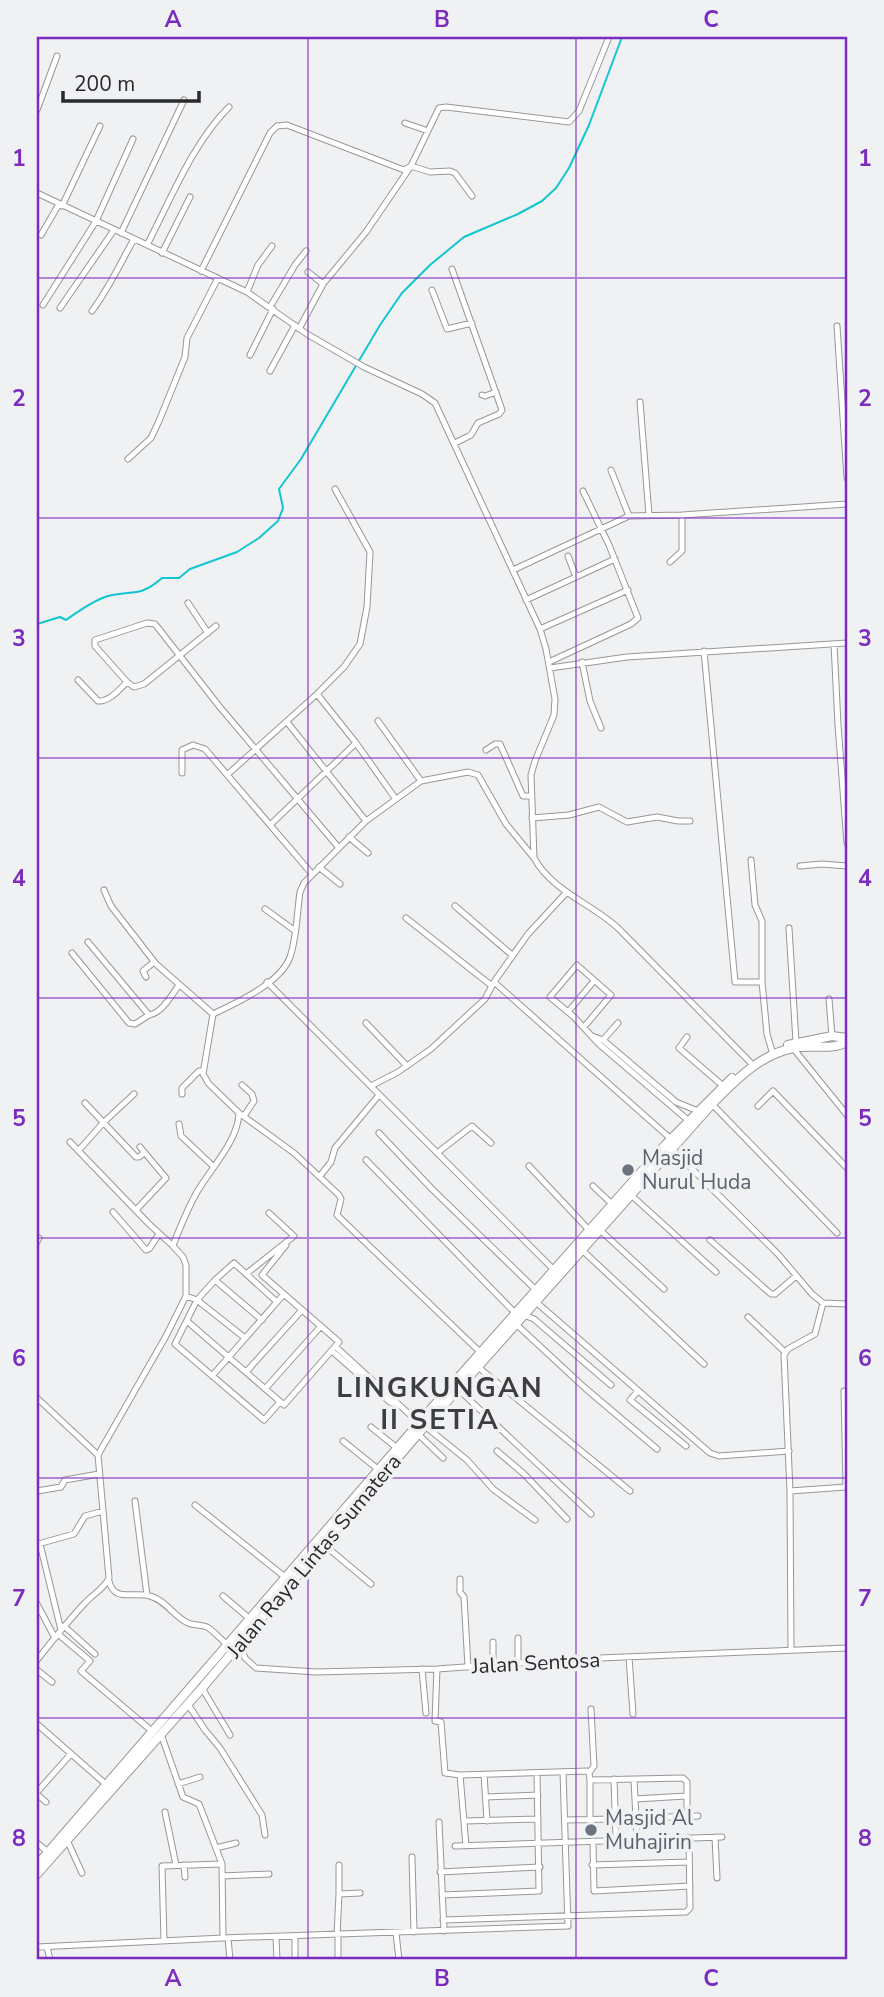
<svg xmlns="http://www.w3.org/2000/svg" width="884" height="1997" viewBox="0 0 884 1997" font-family="'Nunito Sans',sans-serif">
<style>
.lines{fill:none;stroke-linecap:round;stroke-linejoin:round}
.stream{stroke:#11c6d1;stroke-width:2}
.minor-casing{stroke:#969799;stroke-width:7}
.highway-casing{stroke:#969799;stroke-width:10}
.minor{stroke:#fff;stroke-width:5}
.highway{stroke:#fff;stroke-width:8}
.grid{fill:none;stroke:#7b2cbf;stroke-width:2;stroke-opacity:0.55}
.worship-dot{fill:#6b7280;stroke:#f0f1f3;stroke-width:2.5}
.labels{text-anchor:middle;stroke-width:7;stroke-linejoin:round;paint-order:stroke}
.worship-label{font-size:21px;fill:#5b616d;stroke:#f0f1f3;text-anchor:start}
.street-label{font-size:21px;fill:#292a2b;stroke:#f0f1f3}
.district-label{font-size:28px;font-weight:bold;letter-spacing:2px;fill:#3d3e40;stroke:#f0f1f3}
.neatline{fill:none;stroke:#7b2cbf;stroke-width:2.5}
.grid-label{font-size:23px;text-anchor:middle;font-weight:bold;fill:#7b2cbf}
</style>
<rect width="100%" height="100%" fill="#f0f1f3"/>
<g class="lines">
<path class="stream" d="M37,624l23,-7 6,3c13,-9 25,-18 39,-23 27,-8 33,2 57,-19h17l11,-9 47,-17 22,-14 19,-17 5,-13 -4,-19 22,-30 79,-134 22,-32 28,-28 34,-28 54,-23 24,-13 14,-13 13,-20 20,-43 33,-88"/>
<g class="minor-casing">
<path id="minor" d="M37,110l20,-54
M405,123l23,8
M37,193l210,99 60,42 57,33 58,27 13,9 105,226 6,20 9,50 -1,16 -19,46 -4,14 3,83c19,34 57,45 84,70l133,135
M62,206l38,-80
M121,233l63,-133
M41,235l18,-31
M147,245c24,-46 45,-101 82,-138
M162,253l28,-56
M452,269l50,141 -3,4 -21,9 -7,12 -16,8
M201,271l69,-138 7,-7 10,-1 117,45 7,-4 19,6 20,-1 5,2 17,23
M308,272l15,12
M432,290l15,39 25,-6
M247,292l11,-27 14,-19
M43,305l53,-84 37,-82
M270,307l25,-42 11,-14
M60,308l54,-78
M92,311c17,-23 28,-47 42,-72
M837,326l10,152
M299,329l24,-45 43,-52 45,-66 28,-58 7,-1 123,15 10,-11 30,-74
M250,355l23,-46
M270,371l25,-46
M482,395l3,1 11,-4
M640,402l9,113
M128,459l23,-21 8,-17 26,-64 2,-19 31,-60
M611,470l18,46
M568,556l8,21
M670,562l12,-11v-36
M513,570l116,-54 53,-1 165,-11
M526,600l89,-41
M188,603l20,30
M540,629l88,-39
M834,644l4,81 9,118
M704,651l31,331h27l5,52 5,17
M549,662l82,-38 7,-6 -29,-73 -26,-54
M582,662l8,39 11,27
M550,668l77,-11 220,-14
M78,680l20,21c11,1 21,-11 29,-19l-32,-36v-6l52,-17 8,1 64,82 120,142
M127,682l7,5 10,-3 72,-58
M317,694l39,49 39,55
M378,721l43,60
M287,722l79,99
M486,750l9,-6h5l23,52h8
M182,773v-23l11,-5 12,4 107,125
M227,775l90,-81 27,-27 16,-23 7,-37 3,-55 -35,-63
M532,818l37,-3 30,-8 28,15 30,-5 21,4h12
M270,825l86,-82
M349,837l19,16
M751,860l4,45 7,16v61
M800,866l22,-2 25,2
M319,867l21,17
M104,890l7,16 45,58 57,50
M455,906l57,49
M265,909l29,21
M406,918l86,68
M789,928l7,114
M88,942l61,73c13,-2 22,-19 30,-30
M72,953l57,70 6,1 14,-9
M146,977l-3,-6 11,-9
M267,982l289,290
M494,982l177,157
M829,999l3,37
M568,1012l26,-31
M366,1023l41,43
M584,1027l27,-32 -34,-30 -27,32 24,20 25,27 90,77
M592,1036l11,4 73,62 22,9
M687,1037l-8,11 43,37
M603,1040l15,-17
M793,1048l54,67
M242,1085l10,9 2,7 -10,15
M371,1086l27,-14 33,-23 54,-50 9,-17 34,-48 38,-41
M182,1094v-6l17,-17h3
M85,1103l51,54h3l5,-4
M712,1104l125,129
M758,1106l15,-15 74,77
M239,1113l55,40 45,42 2,4 -4,16 3,3 141,135
M104,1122l30,-28
M179,1124l2,12 32,30
M379,1133l52,55 106,103
M70,1142l78,81 25,23
M671,1148l107,106 34,40 11,9 24,1
M79,1150l25,-28
M437,1153l35,-27 19,17
M366,1160l150,154
M529,1166l61,65
M320,1176l11,-14 4,-14 44,-53
M593,1186l20,19
M631,1195l85,77
M136,1210l30,-32 -26,-31
M113,1212l33,38 3,-1 10,-15
M600,1230l64,59
M710,1240l61,54h4l21,-18
M37,1242l2,-4
M582,1250l122,114
M246,1274l48,-38 -25,-23
M215,1280l47,40
M186,1296l11,4 48,38
M277,1302l-43,-39 -19,17 -18,20 -22,44 89,76 16,-18
M536,1302l174,151 9,3 70,-5
M524,1315l10,4 77,66
M748,1317l37,35
M188,1322l96,83 55,-63 -77,-67 24,-30
M517,1325l68,63 72,61
M336,1347l83,76
M332,1351l58,51 7,2
M478,1367l152,124
M246,1372l56,-62
M212,1376l72,-82
M265,1389l56,-63
M458,1389l133,125
M638,1391l-8,9 56,46
M844,1391l2,96
M37,1398l61,57
M425,1426l42,34 26,29 42,31
M371,1427l26,21
M418,1434l25,24
M343,1441l36,29
M497,1451l27,23 43,45
M37,1491l24,-4 4,-7 34,-6
M790,1491l56,-4
M135,1501l12,94
M195,1505l90,72
M38,1544l36,-10 11,-18 18,-5
M40,1544l21,86
M323,1544l48,40
M460,1579v13l4,5 4,70
M109,1581c5,22 26,10 41,15 15,4 23,19 36,26 7,4 14,2 21,5 7,4 14,13 21,18
M223,1596l27,23
M37,1604l18,34
M64,1626l31,28
M58,1634l32,27 -9,10 72,61
M518,1638v25
M493,1642v23
M240,1643l5,15 11,10 60,4 121,-3 139,-10 271,-11
M791,1650l-1,-159 -6,-136 4,-6 27,-15 8,-31
M629,1657l4,57
M37,1660c15,-19 31,-39 48,-57 8,-9 19,-14 24,-25l-11,-123 68,-119 20,-40v-31l-3,-8 -10,-11 1,-3c7,-18 14,-35 23,-51 14,-24 41,-51 42,-79l-30,-29 -6,-10 10,-60c23,-11 68,-31 77,-57 7,-20 7,-45 10,-65l4,-9 62,-62 55,-40 47,-9 10,3 28,49 28,34
M422,1669l4,44
M437,1669l-2,52 6,1 4,51 15,2
M37,1670l15,12
M202,1688l28,47
M187,1703l18,27 15,18 42,67 3,20
M37,1724l72,63
M161,1734l22,63 16,7 23,60 1,74
M589,1773l5,-7 -3,-57
M484,1774l3,47
M614,1779l2,62
M590,1780v40
M634,1780l2,38 62,-2
M178,1784l22,-7
M37,1792l33,-37
M37,1794l9,8
M486,1797l52,-2
M635,1799l51,-3
M165,1812l11,53
M636,1818l1,22
M565,1820l49,-1
M465,1821l73,-2
M439,1822l5,109
M715,1837l2,41
M67,1840l15,33
M593,1841l1,50 96,-5
M37,1843l11,9
M455,1846l267,-9
M466,1846l-6,-71 127,-4 2,2 1,7 93,-2 4,4v34
M216,1848l20,-5
M412,1857l2,75
M184,1865l1,12
M339,1865v29
M592,1865l96,-3
M440,1872l100,-5
M222,1876l47,-2
M442,1895l97,-4 -2,-118
M443,1920l243,-8 4,-4 -1,-70
M396,1933l3,27
M337,1935l2,-41 21,-1
M338,1935v25
M276,1937l1,23
M228,1938l2,22
M164,1941l-2,-75 60,-2
M37,1947l186,-9 345,-12 -5,-154
M47,1947l3,13
M295,1960v-24"/>
</g>
<g class="highway-casing">
<path id="highway" d="M788,1045l44,-9 15,2
M37,1865l413,-478 216,-243 66,-66
M37,1874l165,-186 216,-254 294,-330c23,-23 47,-49 81,-56 18,-4 38,3 54,-6"/>
</g>
<use href="#minor" class="minor"/>
<use href="#highway" class="highway"/>
</g>
<path class="grid" d="M308,37v1923M576,37v1923M37,278h810M37,518h810M37,758h810M37,998h810M37,1238h810M37,1478h810M37,1718h810"/>
<g class="worship-dot">
<circle cx="628" cy="1170" r="7"/>
<circle cx="591" cy="1830" r="7"/>
</g>
<g class="labels">
<g class="worship-label">
<text x="642" y="1165">Masjid<tspan x="642" dy="24">Nurul Huda</tspan></text>
<text x="605" y="1825">Masjid Al<tspan x="605" dy="24">Muhajirin</tspan></text>
</g>
<g class="street-label">
<text transform="translate(314 1556) rotate(-50)" y="7">Jalan Raya Lintas Sumatera</text>
<text transform="translate(536 1663) rotate(-3)" y="7">Jalan Sentosa</text>
</g>
<g class="district-label">
<text x="440" y="1397">LINGKUNGAN<tspan x="440" dy="32">II SETIA</tspan></text>
</g>
</g>
<rect width="884" height="1997" fill="none" stroke="#f0f1f3" stroke-width="77"/>
<path d="M63 91v10h136v-10" fill="none" stroke="#292a2b" stroke-width="3.5"/>
<text x="74" y="91" font-size="21" fill="#292a2b" stroke="#f0f1f3" stroke-width="5" paint-order="stroke">200 m</text>
<rect x="38" y="38" width="808" height="1920" class="neatline"/>
<g class="grid-label">
<text x="173" y="27">A</text>
<text x="442" y="27">B</text>
<text x="711" y="27">C</text>
<text x="19" y="166">1</text>
<text x="865" y="166">1</text>
<text x="19" y="406">2</text>
<text x="865" y="406">2</text>
<text x="19" y="646">3</text>
<text x="865" y="646">3</text>
<text x="19" y="886">4</text>
<text x="865" y="886">4</text>
<text x="19" y="1126">5</text>
<text x="865" y="1126">5</text>
<text x="19" y="1366">6</text>
<text x="865" y="1366">6</text>
<text x="19" y="1606">7</text>
<text x="865" y="1606">7</text>
<text x="19" y="1846">8</text>
<text x="865" y="1846">8</text>
<text x="173" y="1986">A</text>
<text x="442" y="1986">B</text>
<text x="711" y="1986">C</text>
</g>
</svg>
